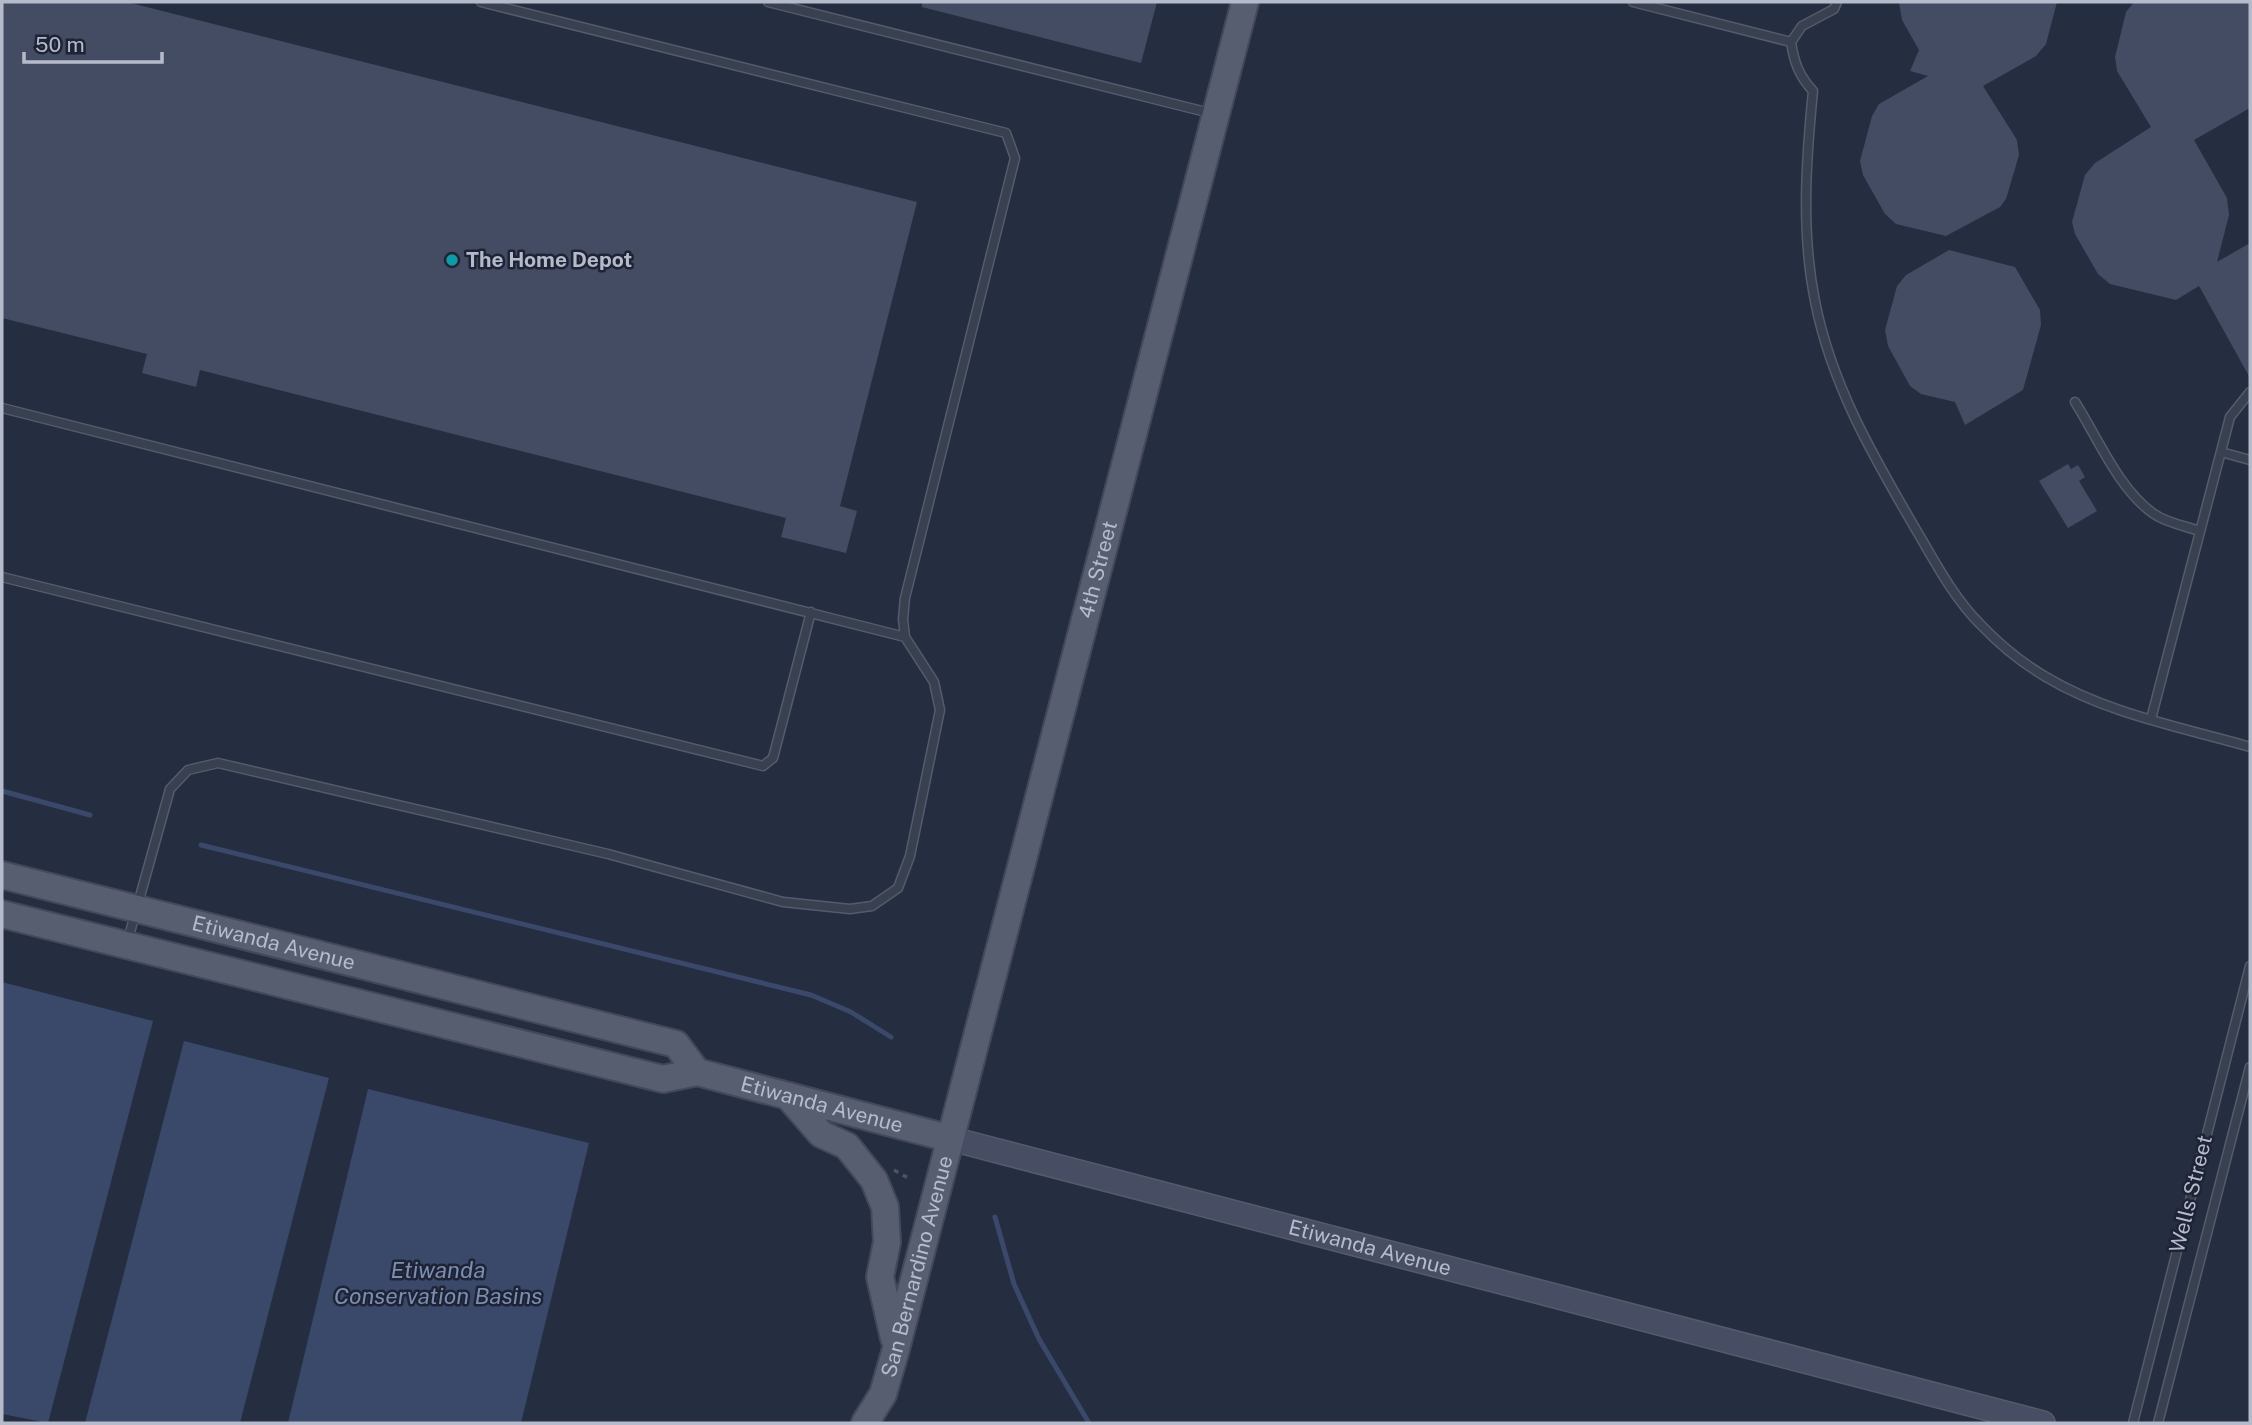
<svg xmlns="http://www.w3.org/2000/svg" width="2252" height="1425" viewBox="0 0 2252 1425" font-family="'Public Sans',sans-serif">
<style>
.water{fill:#3a486a}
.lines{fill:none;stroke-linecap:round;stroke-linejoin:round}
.stream{stroke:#3a486a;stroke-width:5}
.building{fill:#444c63}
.lane-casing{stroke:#545b6b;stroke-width:11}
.secondary-casing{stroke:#545b6b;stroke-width:26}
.primary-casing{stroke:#43495a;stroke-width:30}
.path{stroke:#45585e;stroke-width:3.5;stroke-dasharray:5 5;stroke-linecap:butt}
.lane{stroke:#394050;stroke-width:8}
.secondary{stroke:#474e63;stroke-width:23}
.primary{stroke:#575e70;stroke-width:26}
.culture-dot{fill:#0f9aa8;stroke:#1e2436;stroke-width:2.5}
.labels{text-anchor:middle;stroke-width:5;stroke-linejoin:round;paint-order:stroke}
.poi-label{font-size:21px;font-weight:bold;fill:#b6bbcb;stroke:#1e2436;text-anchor:start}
.street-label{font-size:21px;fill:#b6bbcb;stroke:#1e2436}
.water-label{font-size:23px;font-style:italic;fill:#7c8db2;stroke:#1e2436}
</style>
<rect width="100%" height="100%" fill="#252d41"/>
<path class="water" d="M2,982l151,39 -105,402 -46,-9z
M184,1041l145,37 -89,345h-155z
M368,1089l221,54 -68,280h-233z"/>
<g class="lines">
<path class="stream" d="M2,791l88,24
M201,845l610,150 40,17 40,25
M995,1217l19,67 25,55 50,84"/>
</g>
<path class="building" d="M2,2h125l790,200 -77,304 17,5 -11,42 -65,-16 5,-19 -586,-148 -4,17 -54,-14 5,-19 -145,-36z
M922,2h235l-16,61 -219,-56z
M1899,2h158l-11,42 -10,12 -53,30 34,54 2,15 -13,44 -6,8 -54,29 -50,-12 -11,-10 -22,-39 -3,-14 12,-45 7,-12 49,-28 -18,-5 9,-21 -17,-30z
M2134,2h116v106l-56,32 33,58 2,17 -12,47 33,-19v135l-51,-92 -23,14 -66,-16 -12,-10 -23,-40 -3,-12 13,-47 10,-12 56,-36 -34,-56 -2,-14 11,-45z
M1949,250l66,17 25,43 1,15 -18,65 -58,35 -10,-23 -34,-8 -11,-8 -22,-40 -3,-16 12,-44 9,-11z
M2068,464l3,5 7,-4 7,12 -6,4 18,30 -29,17 -29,-47z"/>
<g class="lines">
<g class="lane-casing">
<path id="lane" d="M768,2l446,112
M1633,2l158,40
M1837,2l-3,7 -32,17 -11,16c3,20 8,34 22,49 -7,69 -12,141 2,210 16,83 58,155 100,227 19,32 38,69 65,96 19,20 42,39 66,53 62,37 135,50 204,70
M2075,402c23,36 44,88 79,112 13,9 31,12 46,17
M2,408l903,229
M2221,452l29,8
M2,577l761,189 10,-8 38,-146
M2151,719l79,-302 20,-25
M127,943l43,-154 18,-19 30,-7 390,91 175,48 67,7 22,-3 26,-18 12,-32 30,-146 -6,-28 -29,-45 -2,-18 2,-21 110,-440 -9,-25 -525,-131
M2133,1423l117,-457
M2158,1423l92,-356"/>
</g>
<g class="secondary-casing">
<g id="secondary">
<path id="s1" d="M948,1138l1095,285"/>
</g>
</g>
<g class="primary-casing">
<g id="primary">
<path id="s2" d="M2,875l674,169 21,28"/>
<path id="s3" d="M2,914l661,165 34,-7 251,66"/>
<path d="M788,1096l33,38 26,12 27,34 11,27 2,35 -7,35 14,61"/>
<path id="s4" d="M865,1423l18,-29 13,-45 349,-1347"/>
</g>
</g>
<path class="path" d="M894,1170l16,9"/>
<use href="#lane" class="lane"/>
<use href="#secondary" class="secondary"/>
<use href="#primary" class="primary"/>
</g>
<circle class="culture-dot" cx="452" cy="260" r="7"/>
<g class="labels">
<g class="poi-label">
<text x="466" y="267">The Home Depot</text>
</g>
<g class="street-label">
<text dy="7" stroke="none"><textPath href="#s4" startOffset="886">4th Street</textPath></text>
<text dy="7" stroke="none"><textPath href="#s2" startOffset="280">Etiwanda Avenue</textPath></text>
<text dy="7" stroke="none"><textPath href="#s3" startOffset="845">Etiwanda Avenue</textPath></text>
<text transform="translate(2191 1194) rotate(-76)" y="7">Wells Street</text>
<text dy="7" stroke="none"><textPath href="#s1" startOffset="436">Etiwanda Avenue</textPath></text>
<text dy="7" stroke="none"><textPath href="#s4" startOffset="166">San Bernardino Avenue</textPath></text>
</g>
<g class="water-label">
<text x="438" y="1278">Etiwanda<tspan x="438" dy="26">Conservation Basins</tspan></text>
</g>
</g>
<rect width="2252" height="1425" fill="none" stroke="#b6bbcb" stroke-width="7"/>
<path d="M24 52v10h138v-10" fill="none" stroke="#b6bbcb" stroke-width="3.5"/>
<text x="35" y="52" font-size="21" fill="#b6bbcb" stroke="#1e2436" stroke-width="5" paint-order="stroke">50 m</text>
</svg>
